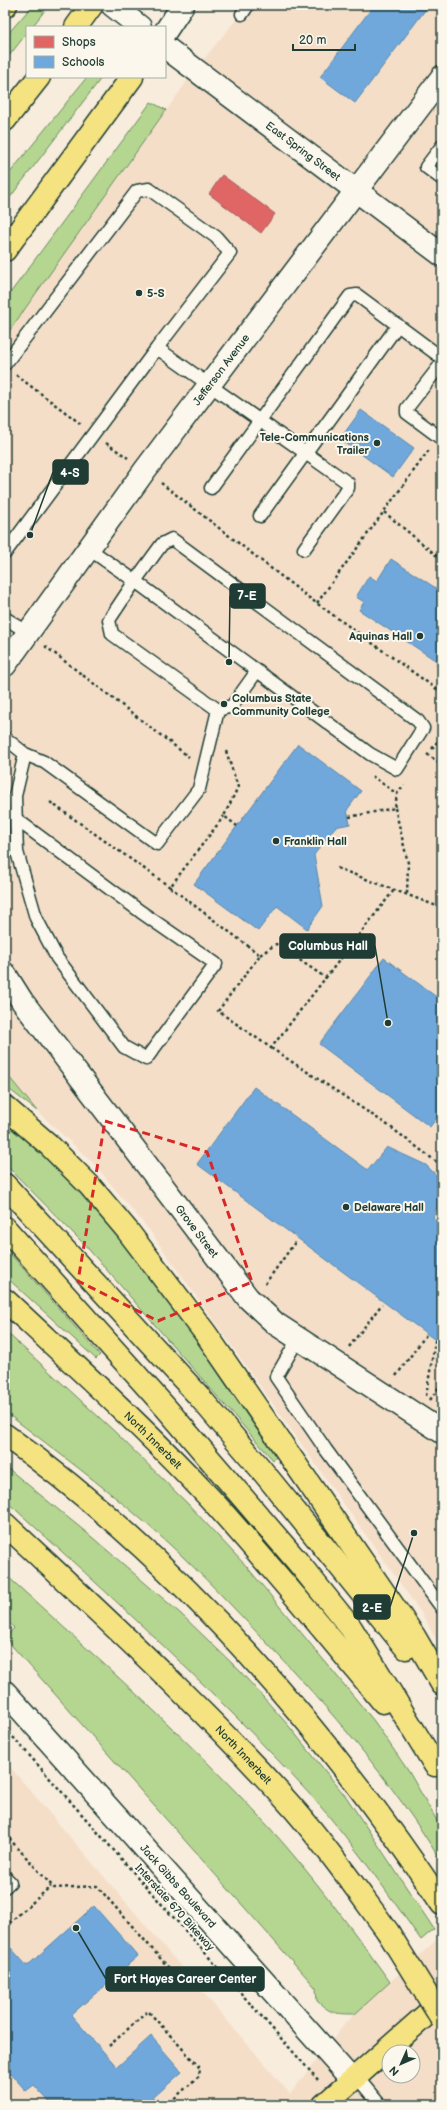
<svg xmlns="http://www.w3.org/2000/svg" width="447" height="2110" viewBox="0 0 447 2110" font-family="'Balsamiq Sans',sans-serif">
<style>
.built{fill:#f4dec8;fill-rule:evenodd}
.green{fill:#b4d690;stroke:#6a8a62}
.shops{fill:#e06666;stroke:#a65a57}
.schools{fill:#6fa8dc;stroke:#5788aa}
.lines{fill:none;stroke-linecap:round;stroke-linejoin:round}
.lane-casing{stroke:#1f3d34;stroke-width:15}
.street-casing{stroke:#1f3d34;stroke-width:25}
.secondary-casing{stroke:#1f3d34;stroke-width:25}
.primary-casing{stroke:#1f3d34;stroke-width:25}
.highway-casing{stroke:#1f3d34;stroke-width:25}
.path{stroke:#1f3d34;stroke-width:2.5;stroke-dasharray:3 3;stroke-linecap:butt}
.lane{stroke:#fbf7ec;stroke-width:12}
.street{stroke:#fbf7ec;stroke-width:22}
.secondary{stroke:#fbf7ec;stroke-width:22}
.primary{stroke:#f5e382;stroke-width:22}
.highway{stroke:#f5e382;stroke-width:22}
.highway-bridge-casing{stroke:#1f3d34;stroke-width:25;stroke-linecap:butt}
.highway-bridge{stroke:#f5e382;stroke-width:22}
.marked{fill:none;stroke:#d62828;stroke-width:3;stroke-dasharray:8 5;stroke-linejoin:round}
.poi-dot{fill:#1f3d34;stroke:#fbf7ec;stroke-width:1.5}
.labels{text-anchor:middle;stroke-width:4;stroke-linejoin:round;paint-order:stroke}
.street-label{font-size:11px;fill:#1f3d34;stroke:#fbf7ec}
.poi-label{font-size:11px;font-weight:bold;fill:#1f3d34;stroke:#fbf7ec;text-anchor:start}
.leader{fill:none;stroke:#1f3d34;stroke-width:1.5}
.callout-dot{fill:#1f3d34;stroke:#fbf7ec;stroke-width:1.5}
.callout{fill:#1f3d34;stroke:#1f3d34;stroke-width:1.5}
.callout-label{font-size:12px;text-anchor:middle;font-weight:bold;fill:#fff}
</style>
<rect width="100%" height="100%" fill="#f8ecdc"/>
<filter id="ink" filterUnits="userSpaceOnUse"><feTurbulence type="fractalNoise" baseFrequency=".025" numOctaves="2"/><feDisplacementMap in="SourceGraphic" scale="8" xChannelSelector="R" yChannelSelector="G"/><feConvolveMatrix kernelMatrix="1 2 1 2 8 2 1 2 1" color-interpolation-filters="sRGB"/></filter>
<g filter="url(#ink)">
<path class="built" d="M248,5h194v1645l-20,-36 -272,-383 -56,-67 -57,-53 -32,-39v-735l190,-267z
M5,1761l285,333 58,-74 94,-85v170h-437zM389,2052h24v24h-24z"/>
<path class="green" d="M33,5h16l-17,22h-5v6l-22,28v-24z
M87,77h15l-97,127v-25z
M151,102l15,8 -161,227v-37z
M5,1072l32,39 -32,-25z
M5,1121c109,85 192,224 271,336l-3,3 -189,-216 -79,-80z
M5,1248l95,107 -4,4 -91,-83z
M5,1331l108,99 75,74 59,63 127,154 35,51 31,54 2,4v33c-49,-81 -112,-154 -178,-223 -31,-33 -62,-66 -96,-97 -51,-47 -108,-89 -163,-131z
M5,1466l88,72 88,76 58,56 49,55 59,73 87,131 -13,11c-34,-48 -68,-97 -107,-141 -96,-106 -203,-203 -309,-299z
M5,1574c90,82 182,163 264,253 44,49 83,102 121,155l-35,32c-19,0 -24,0 -38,-13l-1,-13 -311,-350 9,-10 -9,-10z"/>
<path class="shops" d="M222,175l53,39 -14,19 -52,-39z"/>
<path class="schools" d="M374,5h55l-74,98 -35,-26z
M361,410l53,38 -21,29 -53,-38z
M391,559l51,33v83l-3,-2 3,-3 -6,-5 2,-3 -79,-52 5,-8 -8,-5 13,-21 8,5z
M298,744l63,47 -14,19 3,14 -15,3 -21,28 9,51 -16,23 -30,-23 -19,25 -64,-47z
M384,958l58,43v110l-12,16 -111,-83z
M254,1087l114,83 19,-23 39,18 10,10 5,13v8l-8,22 9,7v120l-245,-181z
M94,1906l44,50 -67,59 46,52 34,-31 31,36 -37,33h-93l-18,-20 -8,6 -15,-17 -4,3 -2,-2v-122l6,-5 16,18z"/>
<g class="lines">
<g class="lane-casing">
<path id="lane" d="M242,14l6,-9
M442,146l-16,21 16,12
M442,363l-35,45v5l35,26
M5,364l132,-173 12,-2 67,48 14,16 -73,95 191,135v5l-44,61
M211,488l139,-192 7,-1 85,63
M260,516l138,-191
M172,539l246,182 5,7 -26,41 -27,-15 -235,-173 27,-37z
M5,553l152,-205
M5,618l22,14
M218,710l14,-4 25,-35
M5,738l20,16 -10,42 2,56 19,66 21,40 67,89 22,12 70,-95 -75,-52 -125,-93
M25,754l19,8 113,82 42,-55 19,-79 -106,-76 -3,-14 26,-39 -46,-32
M298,1339l-22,38 50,73 116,158
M5,1877l5,5 -5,5
M356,2076l24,29"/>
</g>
<g class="street-casing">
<g id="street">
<path id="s1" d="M5,665l140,-195 297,-393"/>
<path id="s2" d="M5,974l17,27 226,297 28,26 166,108"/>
</g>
</g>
<g class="secondary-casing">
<g id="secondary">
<path d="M112,5l28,22"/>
<path d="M165,32l18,-27"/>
<path id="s3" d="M165,47l277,208"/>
<path id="s4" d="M5,1692l347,388"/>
</g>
</g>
<g class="primary-casing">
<path id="primary" d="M324,2105l118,-104"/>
</g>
<g class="highway-casing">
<g id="highway">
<path d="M5,6l1,-1"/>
<path d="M76,27l16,-22"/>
<path d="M5,120l34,-43"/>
<path d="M5,250l127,-173"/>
<path d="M5,1107l44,38 40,40 38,45 79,104 208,302 28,48"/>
<path d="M5,1185l192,209 63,74 146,180"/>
<path d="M5,1228l161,180 131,153 54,67 84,137"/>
<path id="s5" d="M5,1300c72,67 145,133 212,206 57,64 112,130 166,196"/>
<path d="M5,1435c175,126 318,291 437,469"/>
<path id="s6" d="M5,1524c99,93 199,184 289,285 34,39 64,82 94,123"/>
</g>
</g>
<path class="path" d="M16,375l65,49
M106,443l22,15
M161,483l147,114 134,96
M384,512l58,48
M317,603l112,-153
M45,646l144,111
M432,749l10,-14
M226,751l12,36 -14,29 13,10
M427,754l15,11
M372,776l25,18 7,-9
M50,802l120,85 54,-71
M395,808l13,55 -1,32
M349,817l46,-9 2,-14
M337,868l105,40
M170,887l90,68 -42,56 53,37 123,-158
M260,955l16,-11 50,34
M271,1048l118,78 53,40
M265,1284l31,-43
M349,1347l33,-43
M396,1376l30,-41
M426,1396l9,-55 7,5
M430,1400l12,-17
M5,1728l314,353
M5,1834l49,54 43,-2 85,97
M5,1927l46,-41
M109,2046l39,-35 52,57 -1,8 -32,29
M5,2103l2,2"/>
<use href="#lane" class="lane"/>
<use href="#street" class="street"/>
<use href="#secondary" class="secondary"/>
<use href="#primary" class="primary"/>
<use href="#highway" class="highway"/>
<g class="highway-bridge-casing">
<path id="highway-bridge" d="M388,1932l54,87"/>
</g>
<use href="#highway-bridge" class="highway-bridge"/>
</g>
</g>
<path class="marked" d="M105,1121l102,31 45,130 -94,39 -80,-40z"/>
<g class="poi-dot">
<circle cx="139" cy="293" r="4"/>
<circle cx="377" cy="443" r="4"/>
<circle cx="420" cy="636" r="4"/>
<circle cx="224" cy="704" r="4"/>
<circle cx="276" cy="841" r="4"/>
<circle cx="346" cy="1207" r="4"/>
</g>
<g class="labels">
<g class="street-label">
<text dy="4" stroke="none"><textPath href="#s3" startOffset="173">East Spring Street</textPath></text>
<text dy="4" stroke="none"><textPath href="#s1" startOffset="366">Jefferson Avenue</textPath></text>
<text dy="4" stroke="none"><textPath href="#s2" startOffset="321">Grove Street</textPath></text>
<text dy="4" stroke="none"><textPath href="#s5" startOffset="204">North Innerbelt</textPath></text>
<text dy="4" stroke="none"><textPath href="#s6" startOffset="332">North Innerbelt</textPath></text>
<text dy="4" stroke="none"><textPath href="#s4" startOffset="260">Jack Gibbs Boulevard</textPath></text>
<text transform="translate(175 1907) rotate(48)" y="4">Interstate 670 Bikeway</text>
</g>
<g class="poi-label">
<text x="147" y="297">5-S</text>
<text x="369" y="441" text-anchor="end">Tele-Communications<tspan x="369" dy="13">Trailer</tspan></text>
<text x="412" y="640" text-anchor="end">Aquinas Hall</text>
<text x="232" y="702">Columbus State<tspan x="232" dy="13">Community College</tspan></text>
<text x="284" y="845">Franklin Hall</text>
<text x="354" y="1211">Delaware Hall</text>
</g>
</g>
<path class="leader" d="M30 535L53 472M229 662L230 596M388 1023L375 946M414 1533L390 1607M76 1928L106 1979"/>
<g class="callout-dot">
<circle cx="30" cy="535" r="4"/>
<circle cx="229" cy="662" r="4"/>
<circle cx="388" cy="1023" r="4"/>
<circle cx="414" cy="1533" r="4"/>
<circle cx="76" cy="1928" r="4"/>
</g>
<g class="callout">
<rect x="53" y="460" width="35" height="24" rx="4"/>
<rect x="230" y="584" width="35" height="24" rx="4"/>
<rect x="280" y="934" width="95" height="24" rx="4"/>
<rect x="354" y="1595" width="36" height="24" rx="4"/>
<rect x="106" y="1967" width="158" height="24" rx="4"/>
</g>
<g class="callout-label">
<text x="70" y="477">4-S</text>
<text x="247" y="600">7-E</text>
<text x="328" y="950">Columbus Hall</text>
<text x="372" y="1612">2-E</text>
<text x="185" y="1983">Fort Hayes Career Center</text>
</g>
<rect width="447" height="2110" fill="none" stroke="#fbf7ec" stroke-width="20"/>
<rect x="10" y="10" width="427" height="2090" fill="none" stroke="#1f3d34" stroke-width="1.5" filter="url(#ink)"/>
<rect x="26" y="26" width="140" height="52" fill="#fbf7ec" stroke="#a3ada2"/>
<rect x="34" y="36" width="20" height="12" fill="#e06666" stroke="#a3ada2"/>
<text x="62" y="46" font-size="12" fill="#1f3d34">Shops</text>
<rect x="34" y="56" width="20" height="12" fill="#6fa8dc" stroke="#a3ada2"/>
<text x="62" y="66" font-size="12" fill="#1f3d34">Schools</text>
<g transform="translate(401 2064) rotate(225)"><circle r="19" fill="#fbf7ec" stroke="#a3ada2"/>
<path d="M0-3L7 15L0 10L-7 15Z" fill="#1f3d34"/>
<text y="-6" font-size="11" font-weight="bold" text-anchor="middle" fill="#1f3d34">N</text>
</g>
<path d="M293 44v6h62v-6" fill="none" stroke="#1f3d34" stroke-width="2"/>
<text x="299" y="44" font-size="12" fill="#1f3d34" stroke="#fbf7ec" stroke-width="3" paint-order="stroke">20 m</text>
</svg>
